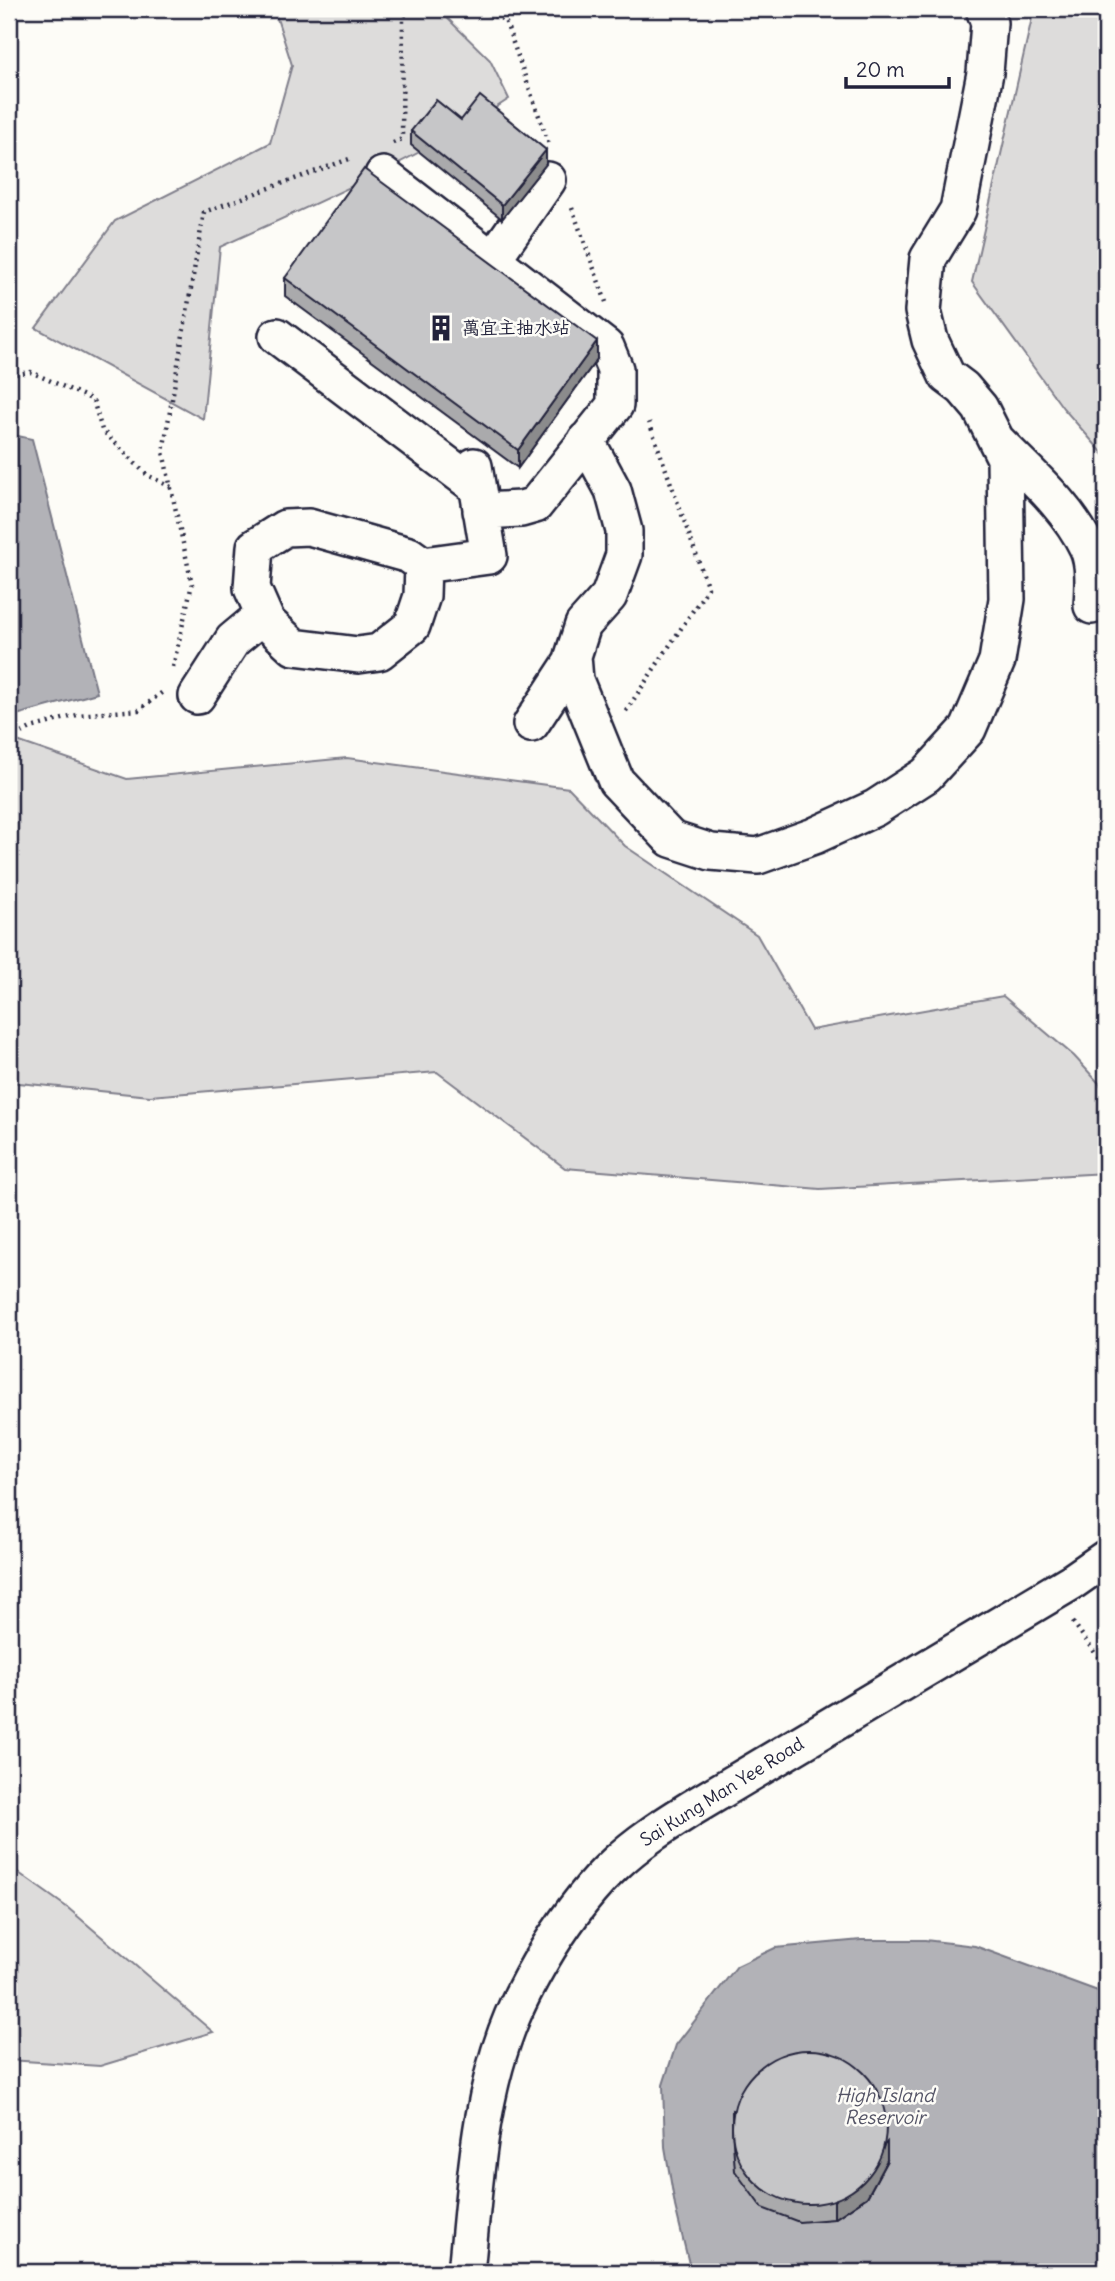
<svg xmlns="http://www.w3.org/2000/svg" width="1115" height="2281" viewBox="0 0 1115 2281" font-family="Delius,'LXGW WenKai TC',sans-serif">
<style>
.green{fill:#dddcdb;stroke:#807f8b;stroke-width:2}
.water{fill:#b2b2b7;stroke:#787885;stroke-width:2}
.lines{fill:none;stroke-linecap:round;stroke-linejoin:round}
.minor-casing{stroke:#22223b;stroke-width:40}
.path{stroke:#22223b;stroke-width:4.5;stroke-dasharray:2 5;stroke-linecap:butt}
.minor{stroke:#fdfcf7;stroke-width:35}
.wall{fill:#aaaaac;stroke:#22223b;stroke-width:2}
.shaded-wall{fill:#8b8b8c;stroke:#22223b;stroke-width:2}
.building{fill:#c6c6c8;stroke:#22223b;stroke-width:2}
.labels{text-anchor:middle;stroke-width:5;stroke-linejoin:round;paint-order:stroke}
.poi-label{font-size:18px;fill:#22223b;stroke:#fdfcf7;text-anchor:start}
.street-label{font-size:18px;fill:#22223b;stroke:#fdfcf7}
.water-label{font-size:19px;font-style:italic;fill:#545466;stroke:#fdfcf7}
</style>
<rect width="100%" height="100%" fill="#fdfcf7"/>
<filter id="ink" filterUnits="userSpaceOnUse"><feTurbulence type="fractalNoise" baseFrequency=".0143" numOctaves="2"/><feDisplacementMap in="SourceGraphic" scale="14" xChannelSelector="R" yChannelSelector="G"/><feConvolveMatrix kernelMatrix="1 2 1 2 8 2 1 2 1" color-interpolation-filters="sRGB"/></filter>
<g filter="url(#ink)">
<path class="green" d="M274,9h164l52,51 19,39c-90,60 -191,103 -289,148l-17,172 -167,-91 79,-107 155,-78 22,-78z
M1034,9h72v448l-43,-49 -91,-126z
M17,741l110,38 220,-21 222,30 56,58 132,89 54,95 192,-34 71,60 32,35v82l-286,16 -255,-21 -128,-96 -287,24 -141,-14v-337z
M9,1866l59,42 145,124 -113,34 -91,-6z"/>
<path class="water" d="M9,434l23,5 65,254 -88,24z
M861,1940h64l50,6 131,48v278h-415l-16,-66 -10,-59 -2,-62 13,-40 61,-79 38,-18z"/>
<g class="lines">
<g class="minor-casing">
<path id="minor" d="M383,175l223,172 9,22v36l-80,100 -14,4 -40,2
M493,259l55,-79
M277,336l200,151
M586,440l27,50 11,41v24l-15,41 -26,29 -10,31 2,24 41,101 55,58 40,13 47,4 56,-20 61,-28 51,-33 42,-46 29,-68 10,-62 -2,-141 -25,-50 -17,-20 -16,-12 -17,-36 -7,-29 5,-52 30,-49 27,-137 4,-50 -5,-14
M996,440c32,33 71,65 91,107 8,17 6,41 5,59
M423,565l-14,-10 -100,-28 -24,1 -30,19 -3,41 15,34 27,25 64,8 21,-3 33,-26 10,-30 1,-31 66,-9 -15,-90
M197,696l36,-56 30,-25
M531,724l42,-64
M466,2272c9,-85 12,-174 46,-255 10,-24 23,-47 37,-70 19,-30 40,-59 66,-83 23,-22 50,-39 77,-56l381,-227 33,-23"/>
</g>
<path class="path" d="M474,9l31,11 45,127
M393,143l9,-4 1,-121 7,-9
M572,208l34,94
M9,375l22,-3 62,28 9,30 45,45 24,12
M173,667l19,-83 -29,-132 41,-240 148,-54
M626,711l82,-123 -60,-169
M9,739l22,-11 46,-13 62,-5 25,-19
M1073,1622l33,47
M53,2272l3,-8"/>
<use href="#minor" class="minor"/>
</g>
<path class="wall" d="M461,120l85,44 -44,55 -91,-74v-14z
M285,278l312,81 -79,109 -233,-172z
M732,2110l155,50 -20,37 -33,22 -35,3 -37,-14 -27,-37 -3,-43z"/>
<path class="shaded-wall" d="M546,150v14l-44,55v-14z
M597,341v18l-79,109v-18z
M887,2142v18l-20,37 -33,22v-18z"/>
<path class="building" d="M480,96l66,54 -44,55 -91,-74 25,-31 25,20z
M364,169l233,172 -79,109 -233,-172z
M732 2127a77 77 0 1 1 154 0a77 77 0 1 1-154 0Z"/>
</g>
<defs>
<g id="building-bare" transform="scale(2.1)"><path d="M-4-6H4V6H1V3H-1V6H-4ZM-2.5-4.3h1.7v1.8h-1.7ZM.8-4.3h1.7v1.8H.8ZM-2.5-1h1.7V.8h-1.7ZM.8-1h1.7V.8H.8Z" fill="#22223b" stroke="#fdfcf7" stroke-width="2.5" paint-order="stroke"/></g>
</defs>
<g fill-rule="evenodd">
<use href="#building-bare" x="441" y="328"/>
</g>
<g class="labels">
<g class="poi-label">
<text x="462" y="334">萬宜主抽水站</text>
</g>
<g class="street-label">
<text transform="translate(722 1792) rotate(-32)" y="6">Sai Kung Man Yee Road</text>
</g>
<g class="water-label">
<text x="885" y="2102">High Island<tspan x="885" dy="22">Reservoir</tspan></text>
</g>
</g>
<rect width="1115" height="2281" fill="none" stroke="#fdfcf7" stroke-width="35"/>
<rect x="18" y="18" width="1080" height="2246" fill="none" stroke="#22223b" stroke-width="2.5" filter="url(#ink)"/>
<path d="M846 77v10h103v-10" fill="none" stroke="#22223b" stroke-width="3.5"/>
<text x="856" y="77" font-size="21" fill="#22223b" stroke="#fdfcf7" stroke-width="5" paint-order="stroke">20 m</text>
</svg>
